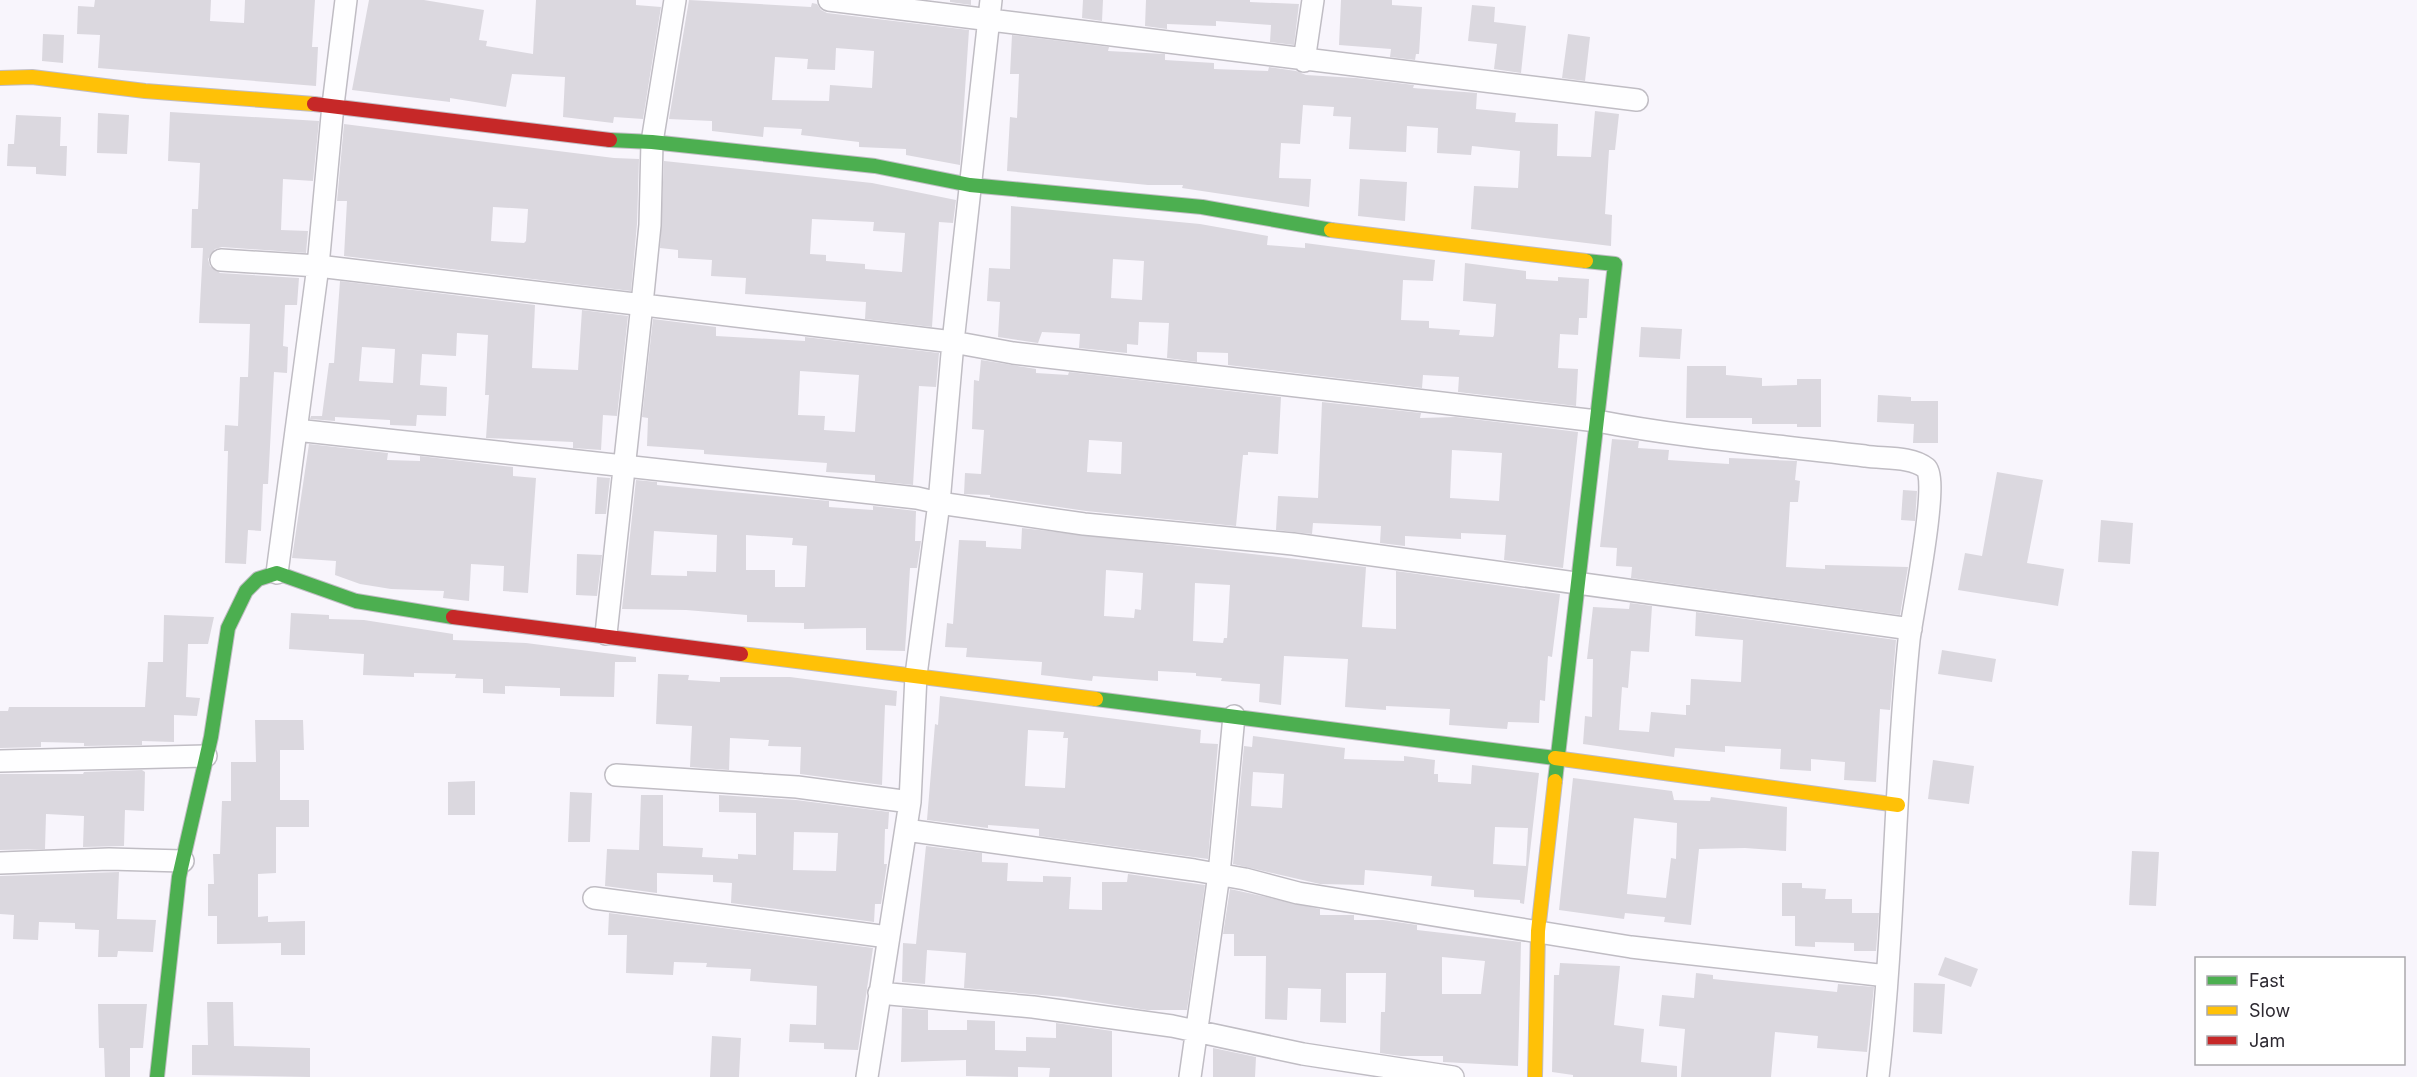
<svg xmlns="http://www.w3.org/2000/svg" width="2417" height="1077" viewBox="0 0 2417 1077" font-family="Inter,sans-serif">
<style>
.building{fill:#dbd8df;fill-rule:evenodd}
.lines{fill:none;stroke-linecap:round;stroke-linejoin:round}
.street-casing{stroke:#c0bdc4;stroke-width:24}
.fast-casing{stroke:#c0bdc4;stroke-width:16}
.slow-casing{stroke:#c0bdc4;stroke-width:16}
.jam-casing{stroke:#c0bdc4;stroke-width:16}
.street{stroke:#fefeff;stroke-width:21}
.fast{stroke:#4caf50;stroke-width:14}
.slow{stroke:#ffc107;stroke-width:14}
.jam{stroke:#c62828;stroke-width:14}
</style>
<rect width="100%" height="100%" fill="#f8f5fc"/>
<path class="building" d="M95,0h116l-1,21 34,2 1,-23h70l-3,47h6l-2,39 -218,-18 2,-33 -23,-1 1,-28 16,1z
M369,0h55l60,10 -5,30 8,1 -1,5 47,8 3,-54h100v5l25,2 -18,112 -29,-2 -1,6 -50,-6 2,-40 -53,-3 -6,33 -56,-9v4l-98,-12z
M689,0l122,7 1,-4 5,1 4,6 6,3 142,17 -9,135 -54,-10v-6l-47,-2v-5l-58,-7 1,-6 -38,-2 -1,10 -51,-6v-10l-43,-2zM836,48l38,3 -2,37 -42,-3 -1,16 -57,-1 3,-43 33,2 -1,10 28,1z
M950,0h21v5l-21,-3z
M1083,0h20l-1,21 -20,-3z
M1146,0h104v2l49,2 -5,41 -24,-3 1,-17 -55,-4v5l-49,-2v5l-22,-3z
M1341,0h51v5l30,2 -3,47h-3l-1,6 -25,-3 1,-8 -52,-4z
M1472,5l23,2 -1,15 32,4 -5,47 -27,-4 3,-25 -29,-3z
M43,34l21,1 -1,28 -21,-2z
M1568,34l22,3 -5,44 -23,-3z
M1012,35l97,12 -1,4 57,3v6l49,3v6l54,2 1,-4 27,4 10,4 50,3 58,7 -1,3 64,5 -1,16 40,4 -1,9 43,2 -1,32 34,1 4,-46 24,3 -4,36h-6l-4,64 7,1 -1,31 -140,-17 3,-43 44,2 2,-37 -48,-5 -1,9 -34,-2 1,-25 -31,-2 -1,26 -57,-3 2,-32 -18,-1 1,-9 -31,-2 -3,39 -19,-1 -2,35 32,1 -2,28 -127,-19 1,-3h-35l-141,-14 3,-54 7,1 2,-44h-9z
M170,112l149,9 -6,60 -30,-2 -2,51 27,1 -2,22 -84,-6 -7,2 -7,10 2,7 10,7 79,5 -2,27h-12l-2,41 5,1 -1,26 -13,-1 -6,112h-5l-2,47 -13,-1 -2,34 -21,-1 3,-112h-4l1,-26 13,1 2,-49h8l2,-53 -51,-1 4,-75h-12l1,-39h6l2,-46 -32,-2z
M98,113l31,2 -2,39 -30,-1z
M16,115l45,2 -1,29h7l-1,30 -30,-2v-7l-29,-1 1,-22h6z
M344,124l270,34 25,1 -2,65 -6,67 -287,-35 3,-55h-10zM493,207l35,2 -2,32 -2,2 -33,-2z
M664,161l208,22 84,17 -3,23 -14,-1 -7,105 -67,-8 1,-17 -121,-8 1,-16 -35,-2 1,-16 -34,-2v-8l-18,-2zM812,219l62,3 -1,9 32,2 -3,39 -37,-3v-5l-39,-3v-6l-16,-1z
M1360,179l47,3 -2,39 -47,-5z
M1011,206l189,18 68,12 -1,9 38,3v-5l130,17 -2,21 -30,-1 -2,40 28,1v7l31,2 -1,5 34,2 1,-2 2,-31 -33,-3 2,-38 61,8v8l32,2v-4l31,2 -2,39h-8l-1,17 -18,-1 -2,34 20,1 -2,37 -118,-14 1,-15 -36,-2 -1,13 -194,-23v-12l-31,-1v10l-30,-4 2,-35 -30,-1 -1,23 -11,-1v9l-48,-5 1,-14 -38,-2 -4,11 -40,-6 2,-35 -13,-1 2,-33 21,1zM1113,259l31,2 -2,39 -31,-2z
M340,281l195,24 -3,63 46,2 4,-60 46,6 -11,100 -14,-1 -2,35 -28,-2v-6l-87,-4 3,-43h-4l3,-60 -31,-2 -1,23 -34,-2 -2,31 27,2 -1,29 -29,-1 -1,11 -26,-1v-5l-55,-3v4l-25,-2 1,-3h11l7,-53h5zM362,347l33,2 -2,34 -34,-2z
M653,319l63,8v9l89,5v-4l134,16 -3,34 -17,-1 -6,99 -38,-4v-6l-49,-3 1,-9 -123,-9v-4l-57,-4 1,-28 -6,-1zM800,371l59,4 -4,57 -31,-2 1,-14 -27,-1z
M1641,327l41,2 -2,30 -41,-2z
M981,360l55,9v4l32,2 1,-3 212,25 -3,57 -30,-2v3h-5l-7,71 -150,-15 -96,-14v-2l-26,-1 1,-21 16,1 3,-44 -12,-1 2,-49 5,1zM1089,440l33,2 -1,32 -34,-2z
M1687,366h39v9l36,3v8l35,-1v-6h24v48h-24v-3h-45v-6h-66z
M1878,395l33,2v4h27v42h-25l1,-19 -37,-2z
M1322,402l99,11 -1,5 36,-1 122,15 -15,136 -59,-8 2,-25 -45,-2v6l-56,-3v10l-25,-3 1,-17 -68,-3 -1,11 -36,-4 2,-34 40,2zM1452,450l50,3 -3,48 -49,-3z
M1612,439l27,2 -1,7 31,2 -1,10 61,4v-6l68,3 -2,19 5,1 -2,21h-8l-4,65 39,2v-4l83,2 -8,48 -269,-37 1,-11 -16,-1 1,-18 -17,-1z
M309,444l79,9 -1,7 33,1v-5l93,11v9l23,2 -8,115 -25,-2 1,-25 -33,-2 -2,37 -26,-3 1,-7 -53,-2 -31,-5 -25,-9 1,-14 -44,-3z
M1997,472l46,8 -16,83 37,6 -6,37 -100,-16 7,-37 17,3z
M597,477l13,1 -4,36h-11z
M636,480l21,2v3l172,16v6l44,3v-4l43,5 -1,30h6l-4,27h-7l-5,83 -39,-1v-22l-62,1v-6l-57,-1v-7l-61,-5 -64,-1zM654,531l63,4 -1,37 -29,-1v5l-36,-1zM746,535l47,3 -1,7 15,1 -2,41h-30v-17h-29z
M1903,490l14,1 -2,30 -14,-1z
M2101,520l32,3 -3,41 -32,-2z
M1022,528l344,39 -4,60 34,2v-58l164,23 -8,63 -4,-1 -3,45 -5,-1 -1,23 -31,-1 -1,7 -16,-1 -42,-3 1,-16 -64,-3v4l-41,-3 3,-48 -64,-3 -3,49 -22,-3 1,-18 -39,-3 1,-3 -26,-2v-3l-38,-2v10l-65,-5 -1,5 -51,-6 1,-13 -76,-5 1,-9 -22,-1 2,-24 6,1 6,-84 27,1v6l35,2zM1106,570l37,3 -2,37 -6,-1 -1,9 -30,-2zM1195,583l35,2 -3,53h-3l-1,5 -30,-2z
M577,554l25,1 -5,41 -21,-1z
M1630,603l22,3 -3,46 -18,-1 -3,37 -6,-1 -3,43 30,2 2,-20 35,3v-10h4l1,-26 50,3 2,-42 -48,-4 1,-24 200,28 -6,70 -10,-1 -4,73 -32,-2 1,-18 -34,-3v12l-31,-2 1,-20 -56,-3v6l-50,-4 -1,9 -91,-13 2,-28 7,1 1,-58h-6l6,-52 36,2z
M291,613l38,2v4l35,1 89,14v6l73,3 110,14v5h-21l-1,35 -54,-1v-8l-55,-2v8l-22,-1v-14l-28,-1 1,-4 -42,-1v4l-51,-2 1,-21 -75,-5z
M164,615l50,2 -6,27h-20l-2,53 14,1 -3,18 -23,-1v27l-32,-1v4l-58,1v-3l-43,-1v5l-41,1v-37h8l1,-4h136l3,-45h15z
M1942,650l54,9 -4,23 -54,-8z
M658,674l31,1 -1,5 32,2v-5h70l107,14 -1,15 -11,-1 -3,80 -82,-11 1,-27 -33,-1 1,-6 -39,-2 -1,32 -39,-3 2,-41 -36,-2z
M940,696l261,34 -1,13 18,1 -10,115 -169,-23v-7l-51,-4v3l-61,-8 8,-96 3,1zM1028,730l36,2 -1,6h5l-3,50 -40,-2z
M255,720h48l1,30h-24v50h29v27h-33v46l-18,1v43l10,-1v6l37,-1v34h-24v-12l-64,1v-28h-9v-32h6l-1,-30h7l2,-53h9v-39h25z
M1253,736l92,12 -1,11 60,2v-5l31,4 -1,14h4v8l33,2 1,-19 67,8 -15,131 -4,-1v-3l-46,-3v-7l-43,-4 1,-10 -67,-6 -1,15 -44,-1 -87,-20 11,-118 8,1zM1253,772l31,2 -2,34 -31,-2zM1495,827l33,1 -2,38 -33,-2z
M1933,760l41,6 -5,38 -41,-5z
M142,770l3,2 -1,39 -19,-1 -1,36 -41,1 1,-31 -38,-2 -1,35 -45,1v-76h83l1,-2z
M1573,778l99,13 2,9 36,1 1,-4 76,10 -1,44 -41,-3 -46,1 -8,76 -27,-3 1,-5 -40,-4 -1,6 -65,-9zM1634,818l43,5 -1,36 -5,-1 -5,40 -39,-4z
M475,781v34h-27v-33z
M570,792l22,1 -2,49h-22z
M641,795h22v51l40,2 -1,9 36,2v-5l18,1v-42l-37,-1v-17l77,5 93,12 -1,17h-3l-1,35h3l-6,40h-6l-1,18 -143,-19 1,-20 -19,-1v-7l-56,-2v20l-52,-7 2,-37 32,1zM794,832l44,1 -2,38 -43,-1z
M926,846l56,7v9l26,1 -1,18 36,1v-6l28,1 -2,32 33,1v-28h25l1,-8 77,11 -18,125h-40l-83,-13 -100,-9 2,-35 -39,-3 -2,34 -23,-2 1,-39 13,1z
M2132,851l27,1 -3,54 -27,-1z
M119,872l-2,47 39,1 -3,32 -35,-1 -1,6h-19l1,-27 -24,-1v-6l-36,-1 -1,18 -25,-1 1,-24 -14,-1v-38z
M1782,883h20v5l24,1 -1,10h27v14h27l-3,38h-22v-8l-39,-1v5l-20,-1v-30h-13z
M1230,889l90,20v6h34v5h29l34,5v5l104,12 -3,124 -75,-4v-6h-42l-21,-3 1,-41h4l1,-39h-40v50l-26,-1 1,-33 -33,-1 -1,32 -22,-1 1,-63h-32v-22h-11zM1442,957l43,4 -4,33h-39z
M609,913l264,35 -15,102 -34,-1v-6l-35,-1 1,-18 26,1 1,-39 -67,-5 1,-12 -45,-2 1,-4 -33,-1 -1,13 -47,-2 1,-38h-19z
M1945,957l33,12 -7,18 -33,-12z
M1560,963l60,3 -6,59 30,4 -3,33 36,4v11h-104v-2l-21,-3 2,-97h5z
M1696,973l17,2v4l124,13 1,-8 36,3 -7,65 -50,-4 1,-12 -43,-4 -4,45h-90l4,-48 -26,-3 3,-31 32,3z
M1914,983l31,1 -3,50 -29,-2z
M207,1002h26l1,44 76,2v29l-118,-2v-30h16z
M98,1004h49l-4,44h-13v29h-25l-1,-29h-5z
M902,1008l26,2v20h39v-10l28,1v29l31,1v-14l30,1v-15l56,8v46h-63l1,-9 -32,-1v10l-52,-1v-16l-65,2z
M712,1036l29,2 -2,39h-29z
M1213,1048l43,9 -1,20h-42z"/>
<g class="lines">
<g class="street-casing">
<path id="street" d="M829,0l808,100
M1304,61l9,-61
M221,260l97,6 635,76 60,11 584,68c88,17 179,24 268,35 18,3 46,0 61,12 14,11 -14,147 -17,172 -15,145 -14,292 -31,437
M296,430l621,68 22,5 145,21 209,20 618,85
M277,573l41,-307 15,-161 13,-105
M606,634l36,-330 8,-79 2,-83 23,-142
M0,761l206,-5
M616,775l181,12 113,15
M906,830l288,40 51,9 53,14 333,54 256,29
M0,863l109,-4 74,2
M594,898l294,39
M879,993l154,14 139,19 131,28 150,23
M867,1077l43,-275 6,-127 23,-172 14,-161 38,-342
M1190,1077l29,-203 15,-158"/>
</g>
<g class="fast-casing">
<path id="fast" d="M610,140l42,2 223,24 95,19 232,22 129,23
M1096,699l459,59
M1555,781l60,-517 -29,-3
M157,1077l22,-200 32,-140 17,-109 18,-37 12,-12 19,-6 79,28 97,16"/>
</g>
<g class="slow-casing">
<path id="slow" d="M0,78l32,-1 113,14 169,13
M1331,230l255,31
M741,654l355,45
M1555,758l343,47
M1535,1077l3,-146 17,-150"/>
</g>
<g class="jam-casing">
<path id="jam" d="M314,104l296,36
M453,617l288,37"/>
</g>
<use href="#street" class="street"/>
<use href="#fast" class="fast"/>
<use href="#slow" class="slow"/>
<use href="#jam" class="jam"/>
</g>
<rect x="2195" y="957" width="210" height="108" fill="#ffffff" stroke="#aba9ad" stroke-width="1.5"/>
<rect x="2207" y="976" width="30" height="9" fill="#4caf50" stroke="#aba9ad" stroke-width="1.5"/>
<text x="2249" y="987" font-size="18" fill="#2d2931">Fast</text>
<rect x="2207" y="1006" width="30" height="9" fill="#ffc107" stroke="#aba9ad" stroke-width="1.5"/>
<text x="2249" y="1017" font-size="18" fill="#2d2931">Slow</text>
<rect x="2207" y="1036" width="30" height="9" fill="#c62828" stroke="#aba9ad" stroke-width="1.5"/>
<text x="2249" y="1047" font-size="18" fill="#2d2931">Jam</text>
</svg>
